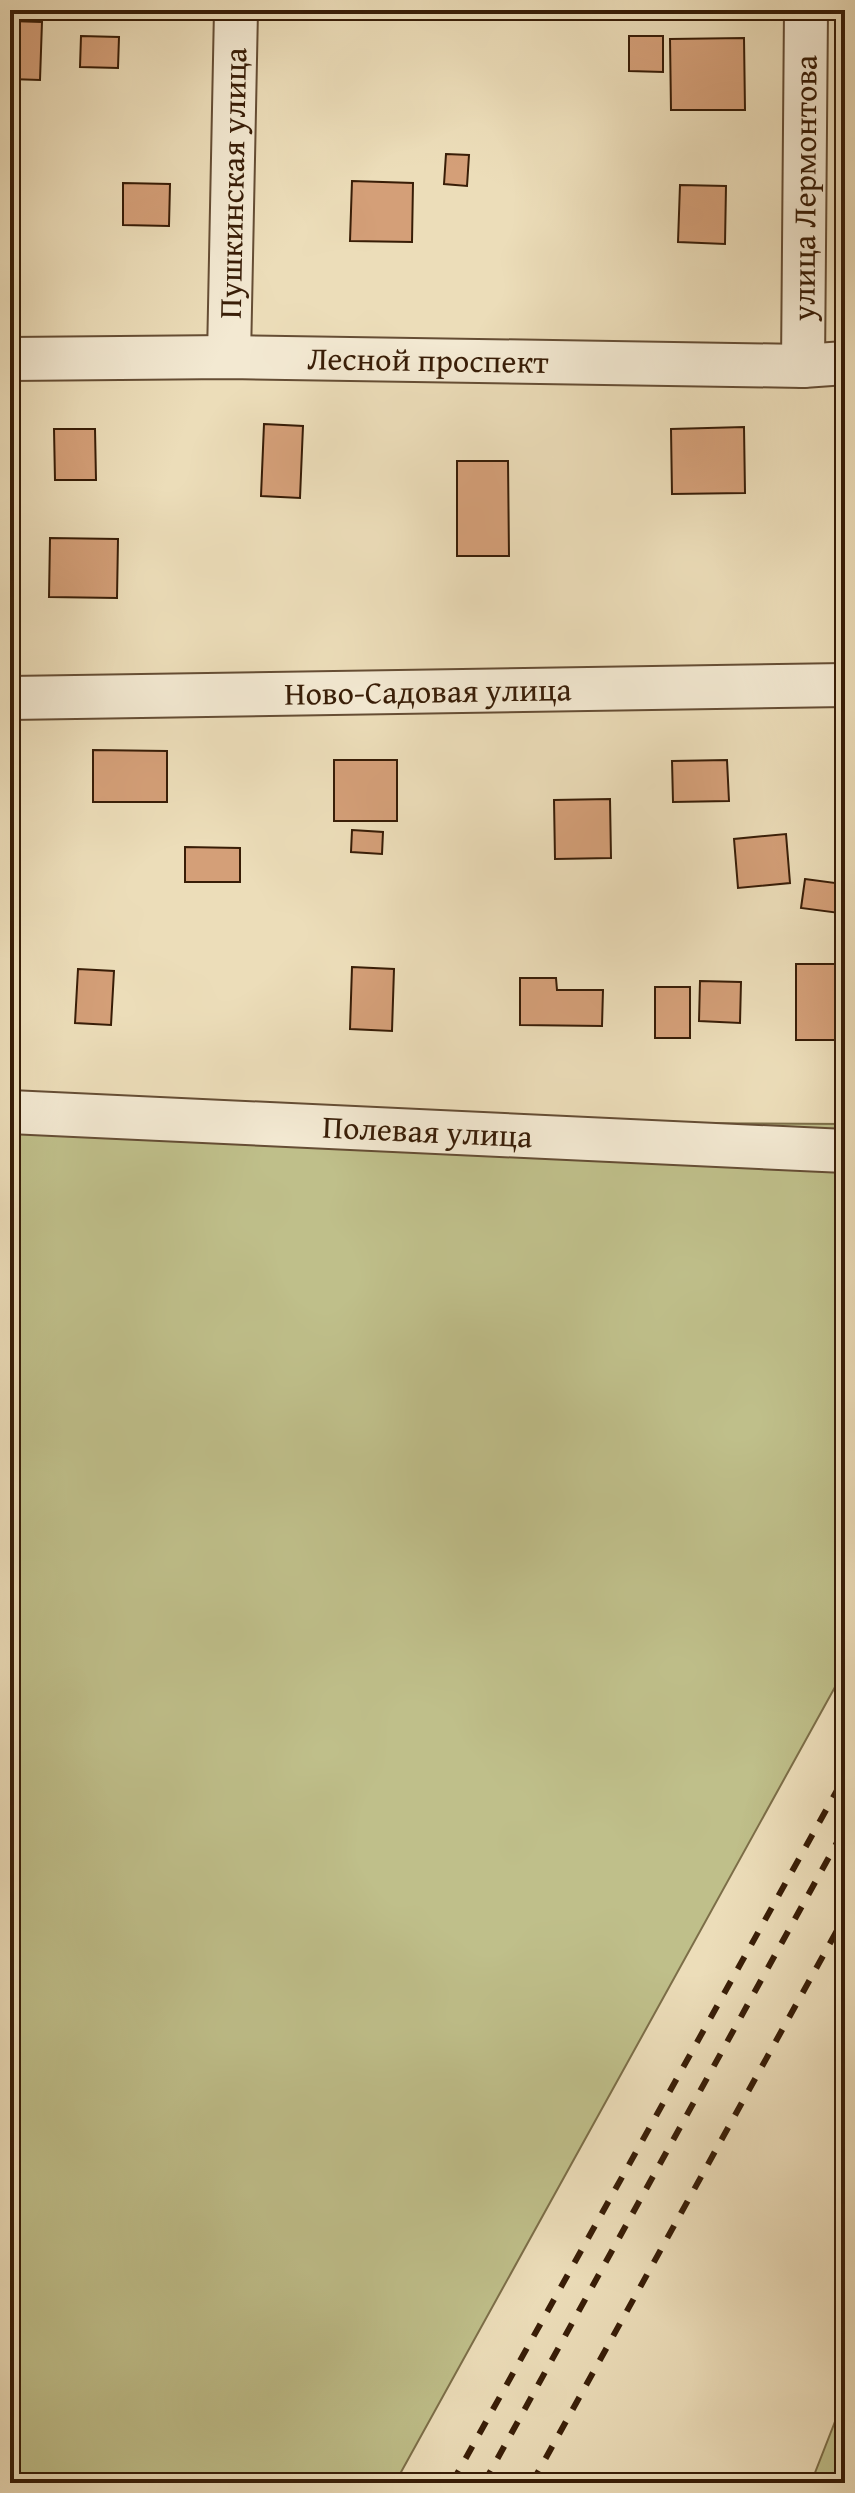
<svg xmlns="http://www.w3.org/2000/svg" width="855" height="2493" viewBox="0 0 855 2493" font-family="'Gentium Book Plus',serif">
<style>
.green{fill:#bfbf8a;stroke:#7c6e48;stroke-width:2}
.building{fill:#d49f78;stroke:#381d07;stroke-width:2}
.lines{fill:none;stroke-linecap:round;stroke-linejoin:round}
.minor-casing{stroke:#654d34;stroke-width:46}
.minor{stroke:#f3e9d2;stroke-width:42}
.rail{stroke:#381d07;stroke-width:6;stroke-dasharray:14 14;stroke-linecap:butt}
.labels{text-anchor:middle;stroke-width:6;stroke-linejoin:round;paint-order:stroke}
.street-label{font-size:32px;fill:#381d07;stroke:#f3e9d2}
</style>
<rect width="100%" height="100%" fill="#ecddb9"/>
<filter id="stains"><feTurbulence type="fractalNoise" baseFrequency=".0025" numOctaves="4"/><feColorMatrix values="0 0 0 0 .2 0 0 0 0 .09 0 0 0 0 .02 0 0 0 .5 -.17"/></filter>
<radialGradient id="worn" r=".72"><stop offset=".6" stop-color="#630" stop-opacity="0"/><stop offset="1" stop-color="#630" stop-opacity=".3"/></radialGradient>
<path class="green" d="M10,1120l835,4v545l-450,814h-385z
M845,2396v87h-34z"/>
<path class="building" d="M10,21l32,1 -2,58 -30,-1z
M81,36l38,1 -1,31 -38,-1z
M629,36h34v36l-34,-1z
M744,38l1,72h-74l-1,-71z
M446,154l23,1 -2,31 -23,-2z
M352,181l61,2 -1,59 -62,-1z
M123,183l47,1 -1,42 -46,-1z
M680,185l46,1 -1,58 -47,-2z
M264,424l39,2 -3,72 -39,-2z
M744,427l1,66 -73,1 -1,-65z
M54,429h41l1,51h-41z
M457,461h51l1,95h-52z
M50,538l68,1 -1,59 -68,-1z
M93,750l74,1v51h-74z
M334,760h63v61h-63z
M727,760l2,41 -56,1 -1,-41z
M610,799l1,59 -56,1 -1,-59z
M352,830l31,2 -1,22 -31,-2z
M786,834l4,49 -52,5 -4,-49z
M185,847l55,1v34h-55z
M805,879l38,5 -4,29 -38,-5z
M796,964h49v76h-49z
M352,967l42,2 -2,62 -42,-2z
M78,969l36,2 -3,54 -36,-2z
M520,978h36l1,12h46l-1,36 -82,-1z
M700,981l41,1 -1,41 -41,-2z
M655,987h35v51h-35z"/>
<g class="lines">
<g class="minor-casing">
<g id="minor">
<path id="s1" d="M229,357l7,-347"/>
<path id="s2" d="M10,359l219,-2 574,9 42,-3"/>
<path id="s3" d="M803,366l3,-356"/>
<path id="s4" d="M10,698l835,-13"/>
<path id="s5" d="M10,1112l835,39"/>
</g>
</g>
<use href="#minor" class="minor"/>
<path class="rail" d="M452,2483l393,-707
M484,2483l361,-655
M532,2483l313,-567"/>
</g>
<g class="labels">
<g class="street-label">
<text dy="11" stroke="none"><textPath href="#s1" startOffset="174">Пушкинская улица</textPath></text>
<text dy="11" stroke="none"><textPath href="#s3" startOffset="178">улица Лермонтова</textPath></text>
<text dy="11" stroke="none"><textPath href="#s2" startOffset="418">Лесной проспект</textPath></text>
<text dy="11" stroke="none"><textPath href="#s4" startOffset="418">Ново-Садовая улица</textPath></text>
<text dy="11" stroke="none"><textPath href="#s5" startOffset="418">Полевая улица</textPath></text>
</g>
</g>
<rect width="855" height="2493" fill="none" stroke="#ecddb9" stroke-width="40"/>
<rect x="12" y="12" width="831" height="2469" fill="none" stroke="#381d07" stroke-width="4"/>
<rect x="20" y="20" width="815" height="2453" fill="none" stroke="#381d07" stroke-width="2"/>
<rect width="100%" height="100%" filter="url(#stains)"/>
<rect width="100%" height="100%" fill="url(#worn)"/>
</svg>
